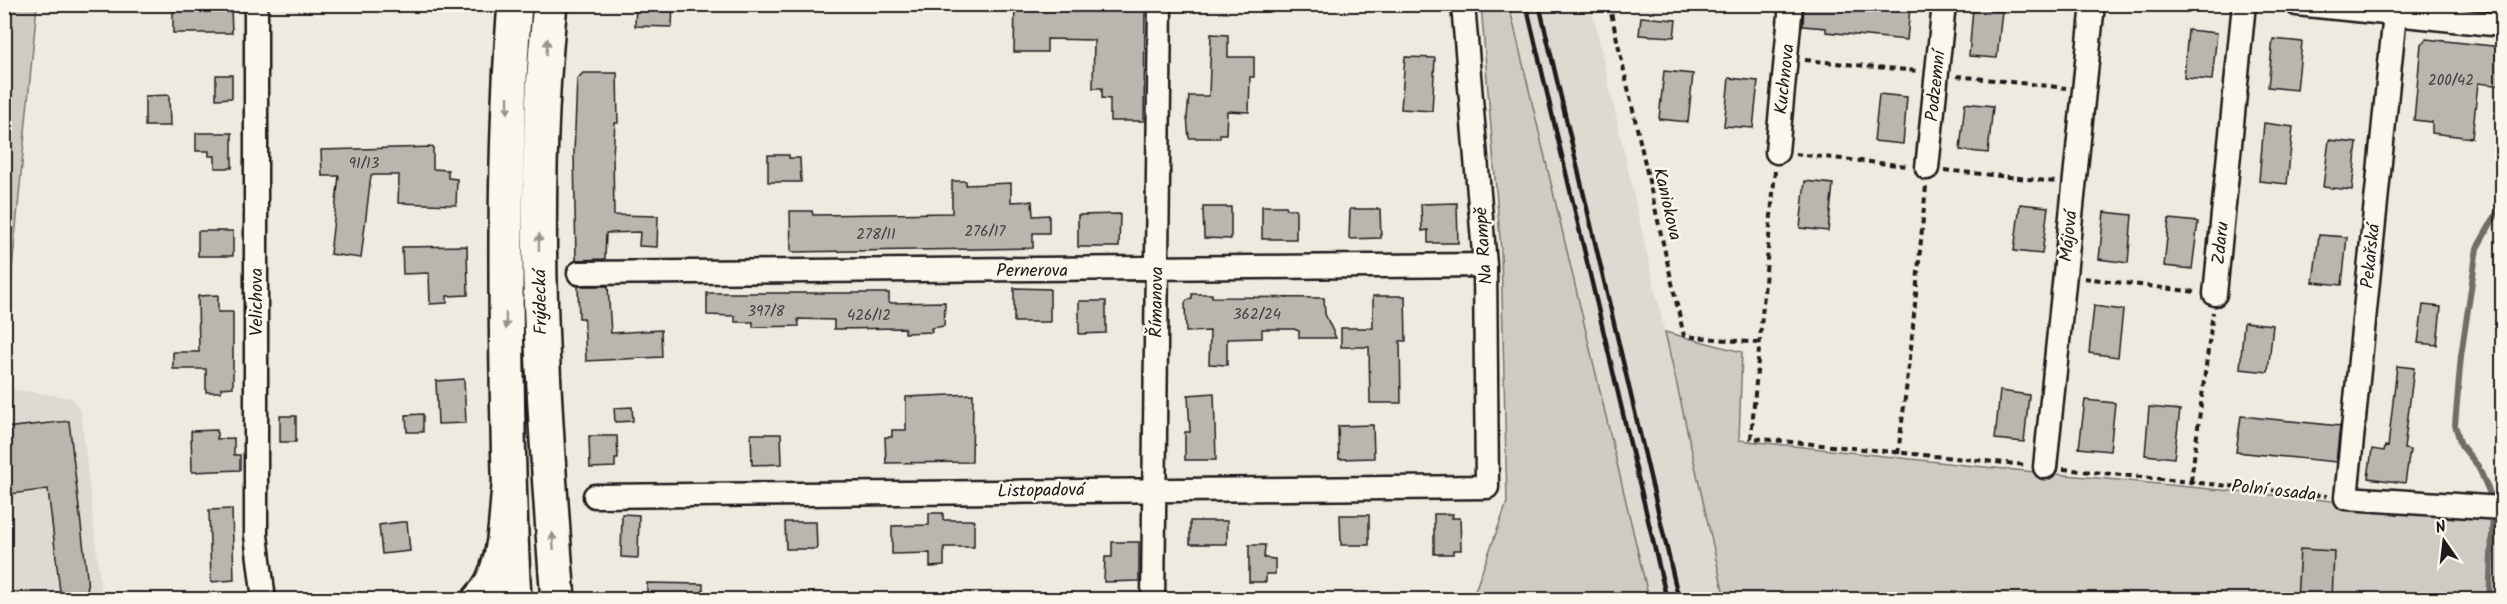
<svg xmlns="http://www.w3.org/2000/svg" width="2507" height="604" viewBox="0 0 2507 604" font-family="Kalam,sans-serif">
<style>
.built{fill:#dedad1}
.green{fill:#ceccc2;stroke:#75746f;stroke-width:1.5}
.lines{fill:none;stroke-linecap:round;stroke-linejoin:round}
.stream{stroke:#6f6d69;stroke-width:6}
.building{fill:#b9b6af;stroke:#1c1c1c;stroke-width:1.5}
.street-casing{stroke:#1c1c1c;stroke-width:27}
.secondary-casing{stroke:#1c1c1c;stroke-width:38}
.primary-casing{stroke:#1c1c1c;stroke-width:38}
.path{stroke:#1c1c1c;stroke-width:4;stroke-dasharray:6 4.5;stroke-linecap:butt}
.street{stroke:#fbf7ec;stroke-width:22}
.secondary{stroke:#fbf7ec;stroke-width:33}
.primary{stroke:#fbf7ec;stroke-width:33}
.rail{stroke:#1c1c1c;stroke-width:4.5}
.oneway{fill:#97948e}
.labels{text-anchor:middle;stroke-width:5;stroke-linejoin:round;paint-order:stroke}
.number-label{font-size:15px;fill:#434241}
.street-label{font-size:18px;fill:#1c1c1c;stroke:#fbf7ec}
</style>
<rect width="100%" height="100%" fill="#eeeadf"/>
<filter id="ink" filterUnits="userSpaceOnUse"><feTurbulence type="fractalNoise" baseFrequency=".0167" numOctaves="2"/><feDisplacementMap in="SourceGraphic" scale="12" xChannelSelector="R" yChannelSelector="G"/><feConvolveMatrix kernelMatrix="1 2 1 2 8 2 1 2 1" color-interpolation-filters="sRGB"/></filter>
<g filter="url(#ink)">
<path class="built" d="M1509,5h82l134,594h-76z
M5,388l67,10 9,14 21,187 -97,1z"/>
<path class="green" d="M5,4l32,1 -32,339 -1,-339z
M1481,5h28l140,594h-177l35,-96 -6,-252z
M1665,332l77,20 -3,88 235,26 512,50 16,-1v84h-777z"/>
<g class="lines">
<path class="stream" d="M2492,503l-1,-7 -13,-30 -17,-21 -6,-20 6,-69 16,-108 25,-44
M2489,600l4,-87"/>
</g>
<path class="building" d="M173,4h31v4h27l1,25h-59z
M636,4h37l-1,23 -37,-1z
M1015,4h130l-1,117h-34v-22l-8,-1v-10h-9l1,-48 -47,-1v13h-33z
M1804,4h76l30,3 -3,33 -81,-8v-4l-23,-2z
M1973,8l29,3 -5,47 -28,-2z
M1641,17l35,3 -2,17 -35,-2z
M2188,30l29,3 -5,47 -28,-2z
M1211,34l17,1v22h26v20h-4l-1,35 -22,-1 -1,23h-6v4h-31l-2,-21 2,-21h20z
M2273,39l29,3 -5,48 -29,-3z
M2426,39l76,8v39l-24,-3 -6,55 -40,-5v-11l-18,-2 7,-76z
M1405,57l30,1 -3,53 -31,-2z
M1664,71l29,3 -5,48 -29,-3z
M583,73h34l1,50h-3l-2,32 1,60 44,1 -1,31 -18,-1 1,-14 -34,1 -1,26 -29,1 -2,-106 3,-75z
M216,75h16v23l-16,1z
M1729,78l29,3 -5,47 -29,-2z
M1879,94l28,3 -4,47 -29,-3z
M169,95l1,31h-25v-30z
M1965,103l28,3 -5,47 -28,-3z
M2264,123l29,4 -6,57 -28,-3z
M196,133h36v35h-17v-12h-6v-5h-13z
M2329,140l28,3 -5,47 -29,-3z
M433,147v22l15,1v8l9,1 -1,26 -58,-2 1,-28h-28l-10,83 -31,-4 9,-78h-17l-1,-26z
M768,155h21v3h11l1,24h-33z
M952,181h14v4l45,-2v19l21,-1 1,15 16,-1v18h-16v15l-242,4 -1,-41h22l1,4 139,-2z
M1805,181l28,3 -5,47 -28,-3z
M1457,203l1,40h-30v-13l-6,1 -1,-27z
M2020,204l28,3 -6,47 -28,-3z
M1262,206h24l1,3h9v30h-34z
M1203,207h28v32l-27,-1z
M1350,209h30l1,29 -32,1z
M2104,212l28,3 -4,48 -29,-4z
M1120,214l-1,33h-41v-32z
M2169,219l29,3 -6,47 -28,-3z
M198,231h35v25h-35z
M2319,235l28,2 -5,48 -29,-3z
M467,246l1,49 -21,1v7l-17,1 -1,-31 -26,1 -1,-27z
M578,286h30l3,47 50,-3 1,27 -76,4 -2,-43h-5z
M1014,288l36,1v33h-36z
M707,293h182v10l56,-1 -1,24 -13,2 1,4 -27,1v-5l-71,1v-9l-36,-1 1,7 -46,1v-5h-18v-6l-28,-1z
M1192,294h20v3l112,1 1,16 11,24h-37v-7l-5,-2h-32v9l-35,1v26l-18,-1 1,-33 -24,1 -1,-29 2,-3 5,-1z
M218,295v17h15v75l-12,1v4h-15v-23h-33v-17h26l-1,-56z
M1373,296h32l1,45h-6l1,62h-31l-1,-56h-28v-19h32z
M1079,301h27v32l-27,1z
M2423,305l18,2 -4,38 -19,-2z
M2094,306l29,4 -5,47 -29,-4z
M2244,322l29,3 -5,47 -28,-3z
M2397,366l17,2 -10,81 6,1 -5,33 -37,-5 4,-29 12,2 1,-5 3,1z
M464,379l2,44 -28,1 -2,-43z
M2000,391l29,4 -5,47 -29,-3z
M1214,393l2,67h-31v-28h5l-2,-37z
M973,394l-1,68 -86,1 -1,-26h7v-7h14v-33z
M2085,400l30,3 -5,48 -31,-3z
M632,407l1,14 -18,1 -1,-14z
M2149,407l31,3 -6,48 -29,-3z
M423,414v18h-16l-1,-17z
M280,416h16v26h-16z
M2241,416l99,10 -4,36 -100,-10z
M69,421l18,156 1,23h-27l-13,-111 -44,6v-67z
M1373,425l1,33 -35,1 -1,-33z
M217,430v9l17,-1v17h6v15l-48,2 -1,-41z
M751,434h30l1,30 -30,1z
M589,436h28l1,23h-3v8l-25,1z
M232,509l2,71 -23,2 -2,-72z
M929,513h14v7h31v27h-30v19l-14,1v-14l-38,1v-28l37,-1z
M622,514l17,1 -1,43 -17,-1z
M1434,514h19l-1,4h8l1,32h-8v4h-19z
M1340,515h29v30h-28z
M1190,521h37v23h-37z
M401,522h6l3,29 -28,3 -3,-29z
M785,522h31l1,27h-31z
M1112,542h27v39l-35,1 1,-25h7z
M1249,545h16l-1,13 11,1v15h-9v8h-17z
M2300,549l34,2 -2,49h-35z
M647,583l56,1v16h-56z"/>
<g class="lines">
<g class="street-casing">
<path id="street" d="M256,4v531l8,65
M2297,4l205,21
M2395,14l-49,484 156,10
M1777,152l14,-148
M1927,168l17,-164
M579,273l906,-8
M2215,294l29,-290
M2045,467l48,-463
M595,496l892,-9 -2,-222 -22,-261
M1153,600l7,-596"/>
</g>
<g class="secondary-casing">
<path id="secondary" d="M550,4c-21,199 -7,398 8,596
M514,600c-4,-76 -6,-152 -7,-228 -2,-122 -2,-245 8,-368"/>
</g>
<g class="primary-casing">
<path id="primary" d="M479,600c28,-28 26,-77 30,-113"/>
</g>
<path class="path" d="M1609,4l75,332 74,7
M1805,60l112,11
M1957,76l109,12
M1795,154l112,12
M1944,170l112,12
M1775,171l-24,267 275,27
M2084,278l112,14
M1898,454l12,-96 16,-172
M2063,469l264,27
M2191,481l22,-169"/>
<use href="#street" class="street"/>
<use href="#secondary" class="secondary"/>
<use href="#primary" class="primary"/>
<path class="rail" d="M1526,4l141,596
M1539,4l140,596"/>
</g>
<defs><path id="oneway-solid" d="M-6-.8H1V-3.2L6.5 0L1 3.2V.8H-6Z" transform="scale(1.5)"/></defs>
<g class="oneway">
<use href="#oneway-solid" transform="translate(547 47) rotate(-86)"/>
<use href="#oneway-solid" transform="translate(508 105) rotate(91)"/>
<use href="#oneway-solid" transform="translate(539 242) rotate(-89)"/>
<use href="#oneway-solid" transform="translate(506 321) rotate(89)"/>
<use href="#oneway-solid" transform="translate(553 541) rotate(-94)"/>
</g>
</g>
<g class="labels">
<g class="number-label">
<text x="2451" y="85">200/42</text>
<text x="364" y="168">91/13</text>
<text x="985" y="236">276/17</text>
<text x="876" y="239">278/11</text>
<text x="766" y="316">397/8</text>
<text x="1257" y="319">362/24</text>
<text x="869" y="320">426/12</text>
</g>
<g class="street-label">
<text transform="translate(1784 79) rotate(-84)" y="6">Kuchnova</text>
<text transform="translate(1935 86) rotate(-84)" y="6">Podzemní</text>
<text transform="translate(1668 204) rotate(77)" y="6">Kaniokova</text>
<text transform="translate(2068 236) rotate(-84)" y="6">Májová</text>
<text transform="translate(2220 243) rotate(-84)" y="6">Zdaru</text>
<text transform="translate(1483 246) rotate(-94)" y="6">Na Rampě</text>
<text transform="translate(2370 256) rotate(-84)" y="6">Pekařská</text>
<text x="1032" y="276">Pernerova</text>
<text transform="translate(256 302) rotate(-90)" y="6">Velichova</text>
<text transform="translate(540 302) rotate(-91)" y="6">Frýdecká</text>
<text transform="translate(1156 302) rotate(-89)" y="6">Římanova</text>
<text transform="translate(1041 490) rotate(-1)" y="6">Listopadová</text>
<text transform="translate(2274 490) rotate(6)" y="6">Polní osada</text>
</g>
</g>
<rect width="2507" height="604" fill="none" stroke="#fbf7ec" stroke-width="24"/>
<rect x="12" y="12" width="2483" height="580" fill="none" stroke="#1c1c1c" stroke-width="2" filter="url(#ink)"/>
<g transform="translate(2444 541) rotate(346)" stroke="#fbf7ec" stroke-width="4.5" paint-order="stroke">
<path d="M0-4.5L10 22L0 15L-10 22Z" fill="#1c1c1c"/>
<text y="-9" font-size="16" font-weight="bold" text-anchor="middle" fill="#1c1c1c">N</text>
</g>
</svg>
